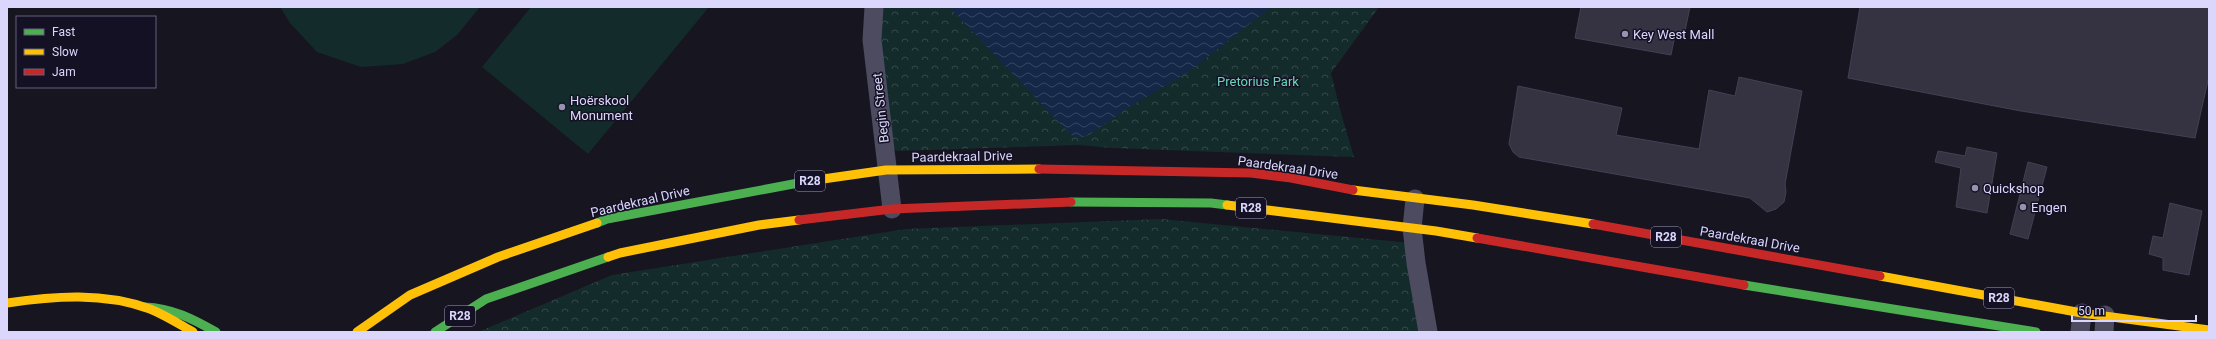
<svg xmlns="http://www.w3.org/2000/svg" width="2216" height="339" viewBox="0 0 2216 339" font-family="Roboto,sans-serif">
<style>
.green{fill:#142b2b}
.park{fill:url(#park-crowns)}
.water{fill:url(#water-waves)}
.building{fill:#353342;stroke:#434053}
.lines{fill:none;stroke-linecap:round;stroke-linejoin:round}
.street{stroke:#4c4b60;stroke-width:19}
.fast{stroke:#4caf50;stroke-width:9}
.slow{stroke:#ffc107;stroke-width:9}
.jam{stroke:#c62828;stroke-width:9}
.poi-dot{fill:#9693af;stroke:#141124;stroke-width:1.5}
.labels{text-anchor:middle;stroke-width:3;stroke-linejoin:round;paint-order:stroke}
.shield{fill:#141124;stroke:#9f9cbb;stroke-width:1}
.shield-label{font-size:12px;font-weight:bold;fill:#dbd7fc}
.poi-label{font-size:13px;fill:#dbd7fc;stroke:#141124;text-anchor:start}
.park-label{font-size:13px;fill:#69d6ba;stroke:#141124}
.street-label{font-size:13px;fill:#dbd7fc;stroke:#141124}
</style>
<defs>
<pattern id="park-crowns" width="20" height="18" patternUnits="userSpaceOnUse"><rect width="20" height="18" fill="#142b2b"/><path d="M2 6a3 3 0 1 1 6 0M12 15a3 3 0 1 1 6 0" fill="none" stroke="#36494b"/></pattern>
<pattern id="water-waves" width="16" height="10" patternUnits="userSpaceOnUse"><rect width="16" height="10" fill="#152746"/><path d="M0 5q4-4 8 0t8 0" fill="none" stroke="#364662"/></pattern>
</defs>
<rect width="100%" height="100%" fill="#171520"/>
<path class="green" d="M280,7h200l-23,28 -22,17 -32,12 -42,3 -44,-15 -27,-29z
M531,7h178l-121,147 -106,-87z"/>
<path class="park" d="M881,7h498l-48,66 10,40 13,44 -242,-9 -33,-3 -182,6 -3,-2 -12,-100z
M1161,219l261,25 12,88h-956l134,-57 294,-46z"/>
<path class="water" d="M949,7h322l-84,66 -58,34 -40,28 -10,3 -8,-3z"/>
<path class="building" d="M1581,7h109l-5,24 -9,-1 -5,25 -96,-17z
M1860,7h349v69l-14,62 -174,-27 -173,-33z
M1739,77l63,14 -17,93 1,8 -2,10 -8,7 -9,3 -17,-14 -231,-41 -6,-5 -4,-8 9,-58 104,22 -6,27 83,14 10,-59 26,6z
M1967,147l30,6 -10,60 -31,-6 5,-39 -26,-6 3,-11 27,5z
M2028,162l19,5 -19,72 -18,-5z
M2170,203l32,8 -13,64 -26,-5v-12l-14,-4 4,-18 10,2z"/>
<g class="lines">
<path class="street" d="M874,7l-2,33 20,169
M1415,199l-3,29 4,35 12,69
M2080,332l2,-19
M2104,332l1,-17"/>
<path class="fast" d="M1071,202l140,1 16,2
M597,223l10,-4 202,-38
M1744,285l292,47
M145,307c27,1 48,12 71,25
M435,332l51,-33 122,-42"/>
<path class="slow" d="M809,181l77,-11 153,-1
M1353,190l120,15 120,19
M1227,205l209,26 41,7
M608,257l12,-4 139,-28 40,-5
M1880,276l202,37 127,17
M7,303c47,-7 97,-11 143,6 15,6 29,15 43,23
M357,332l53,-37 88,-38 99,-34"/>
<path class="jam" d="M1039,169l212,4 40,5 62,12
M799,220l93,-11 179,-7
M1593,224l287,52
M1477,238l267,47"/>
</g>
<g class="poi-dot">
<circle cx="1625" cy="34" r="4"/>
<circle cx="562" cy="107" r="4"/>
<circle cx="1975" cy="188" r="4"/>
<circle cx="2023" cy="207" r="4"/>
</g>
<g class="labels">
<g class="shield">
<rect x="795" y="171" width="30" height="20" rx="3"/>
<rect x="1236" y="198" width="30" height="20" rx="3"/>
<rect x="1651" y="227" width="30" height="20" rx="3"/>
<rect x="1984" y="288" width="30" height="20" rx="3"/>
<rect x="445" y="306" width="30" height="20" rx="3"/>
</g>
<g class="shield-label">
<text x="810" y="185">R28</text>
<text x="1251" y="212">R28</text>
<text x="1666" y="241">R28</text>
<text x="1999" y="302">R28</text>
<text x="460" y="320">R28</text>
</g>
<g class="poi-label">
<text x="1633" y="39">Key West Mall</text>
<text x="570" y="105">Hoërskool<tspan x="570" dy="15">Monument</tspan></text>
<text x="1983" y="193">Quickshop</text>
<text x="2031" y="212">Engen</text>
</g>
<g class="park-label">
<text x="1258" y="86">Pretorius Park</text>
</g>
<g class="street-label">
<text transform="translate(880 108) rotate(-96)" y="5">Begin Street</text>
<text transform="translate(962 156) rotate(-1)" y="5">Paardekraal Drive</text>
<text transform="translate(1288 167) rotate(8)" y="5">Paardekraal Drive</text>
<text transform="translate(640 201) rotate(-13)" y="5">Paardekraal Drive</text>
<text transform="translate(1750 239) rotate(10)" y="5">Paardekraal Drive</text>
</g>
</g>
<rect width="2216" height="339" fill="none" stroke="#dbd7fc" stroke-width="16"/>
<rect x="16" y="16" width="140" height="72" fill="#141124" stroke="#64607a"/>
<rect x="24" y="29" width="20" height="6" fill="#4caf50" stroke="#64607a"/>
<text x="52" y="36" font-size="12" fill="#dbd7fc">Fast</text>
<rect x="24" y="49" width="20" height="6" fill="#ffc107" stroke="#64607a"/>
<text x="52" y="56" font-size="12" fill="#dbd7fc">Slow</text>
<rect x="24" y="69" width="20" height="6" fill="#c62828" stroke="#64607a"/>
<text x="52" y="76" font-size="12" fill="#dbd7fc">Jam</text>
<path d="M2072 315v6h124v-6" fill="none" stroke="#dbd7fc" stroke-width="2"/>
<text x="2078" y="315" font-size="12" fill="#dbd7fc" stroke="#141124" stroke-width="3" paint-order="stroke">50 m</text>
</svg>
